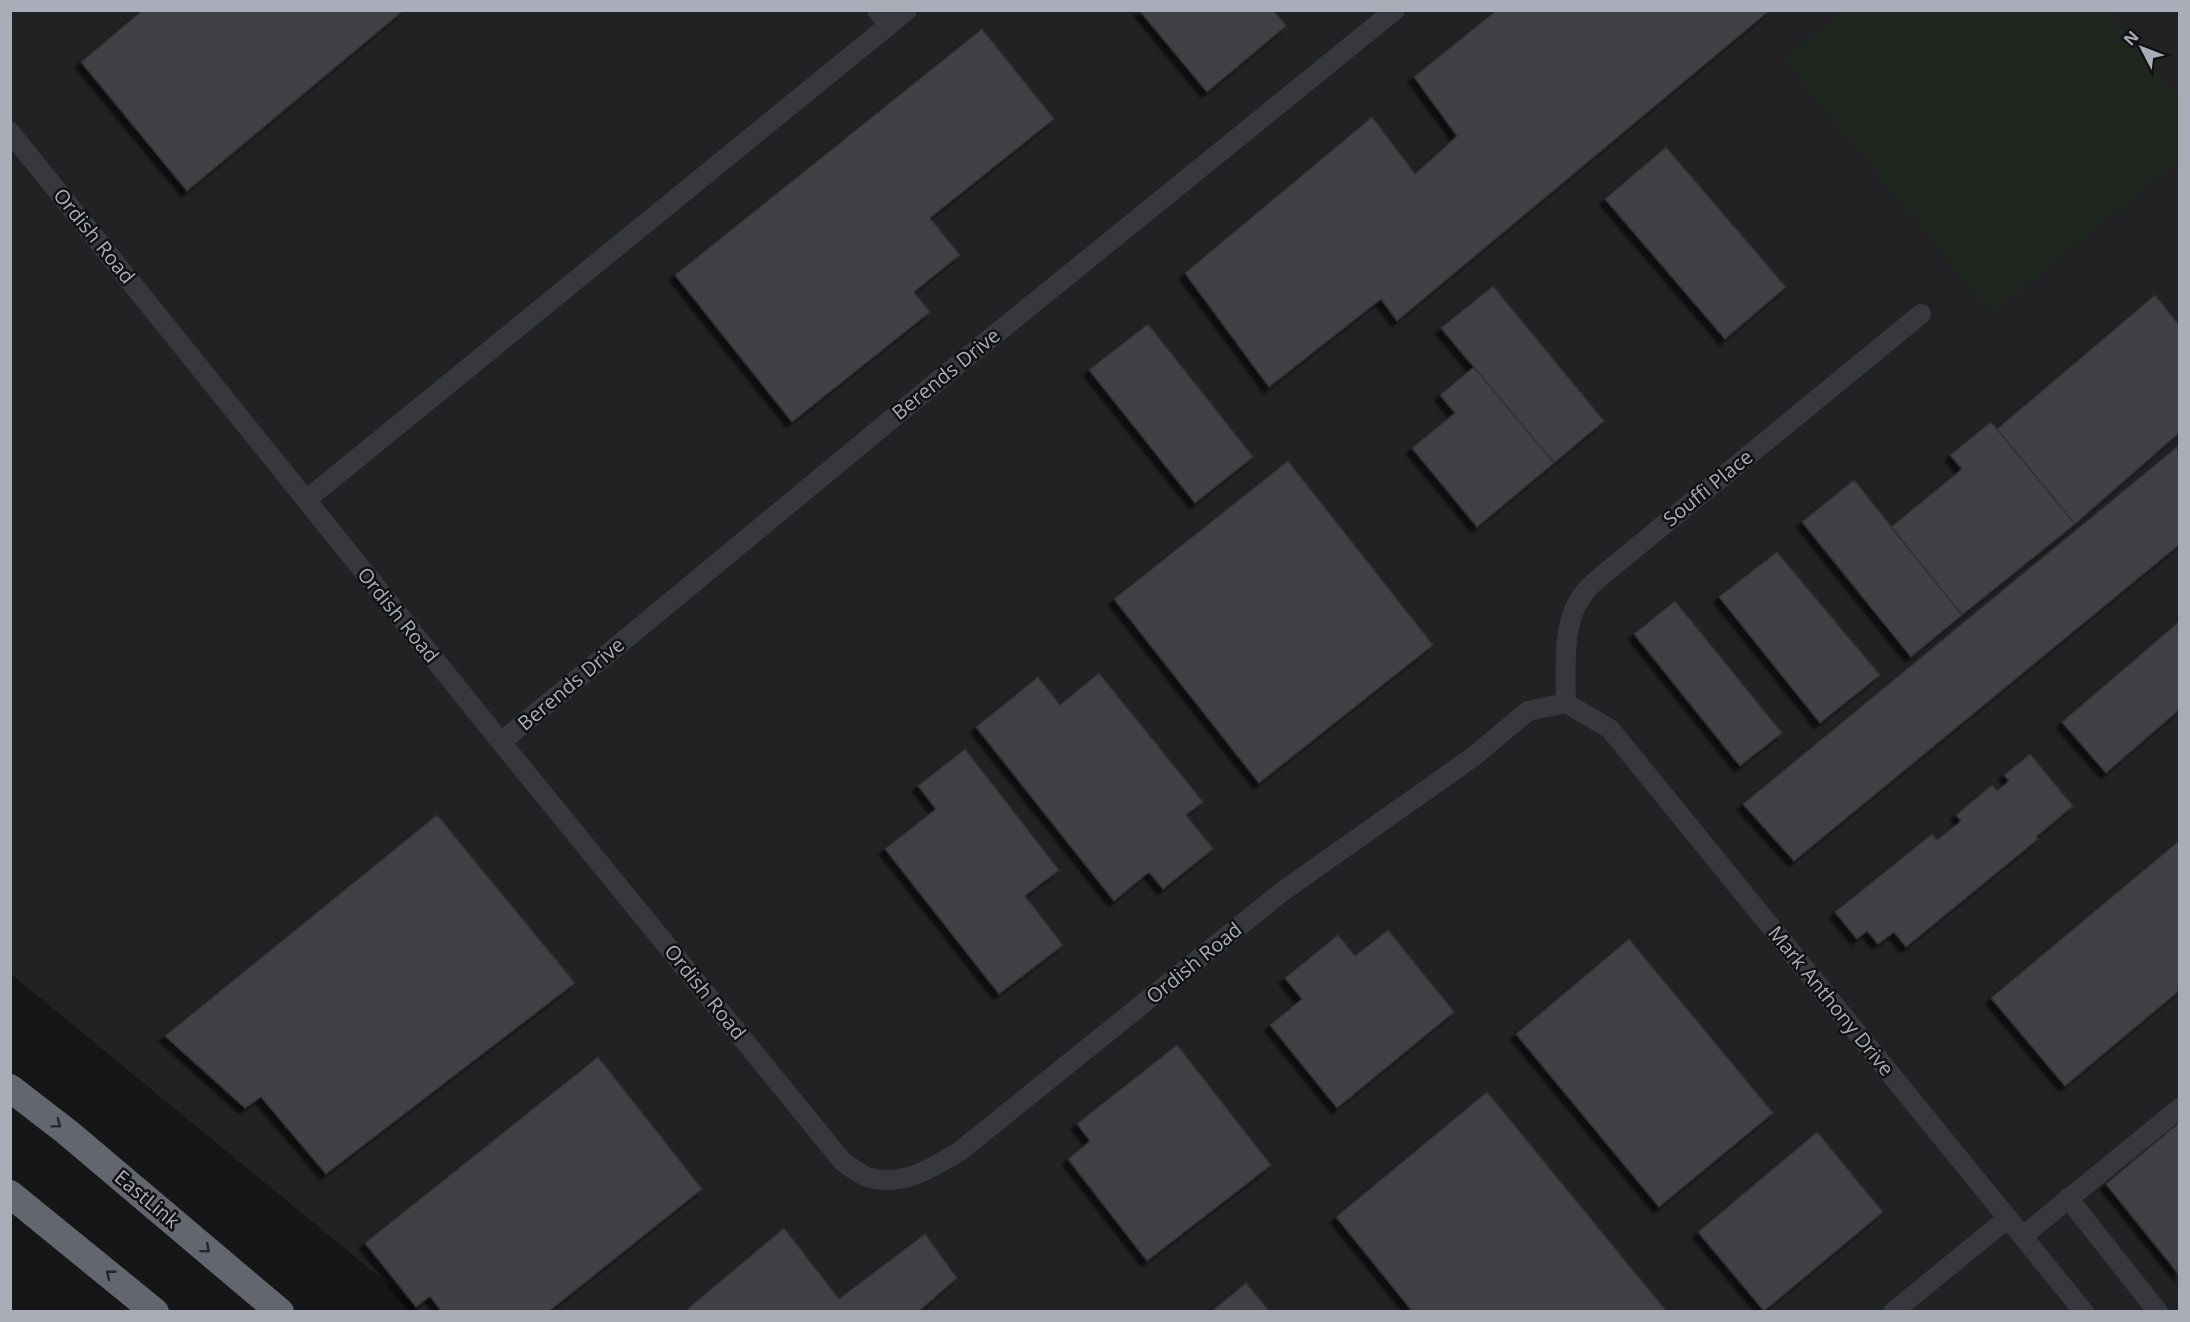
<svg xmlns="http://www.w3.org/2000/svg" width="2190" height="1322" viewBox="0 0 2190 1322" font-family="'Open Sans',sans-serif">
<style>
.built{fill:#222225}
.park{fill:#1e261f}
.building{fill:#404145;stroke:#303034;stroke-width:1.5;filter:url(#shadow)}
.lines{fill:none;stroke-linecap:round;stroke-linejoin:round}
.minor{stroke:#37383d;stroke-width:20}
.highway{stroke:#63666e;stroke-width:28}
.oneway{stroke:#26262a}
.labels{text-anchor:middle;stroke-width:5;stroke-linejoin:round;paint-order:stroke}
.street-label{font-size:20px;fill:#a8adb8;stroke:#111113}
</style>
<defs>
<filter id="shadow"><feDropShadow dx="-5.5" dy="5.5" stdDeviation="1.5" flood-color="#0009"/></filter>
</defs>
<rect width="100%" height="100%" fill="#161618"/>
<path class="built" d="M10,11h2169v1300h-1758l-410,-337z"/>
<path class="park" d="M1846,10l263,1 70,87v64l-187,152 -207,-255z"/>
<path class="building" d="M143,10h261l-217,181 -106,-129z
M1139,10h134l13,16 -79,66z
M1497,10h273l-373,311 -16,-22 -112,88 -84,-114 187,-156 43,57 42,-38 -43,-59z
M982,29l72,90 -124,99 30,37 -46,37 16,20 -138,110 -117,-147z
M1666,147l120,140 -61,52 -120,-140z
M1493,286l111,135 -50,42 -113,-135z
M2155,295l25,31v106l-105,92 -78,-95z
M1148,324l105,133 -58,46 -106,-133z
M1474,367l80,96 -77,64 -65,-79 43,-35 -15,-18z
M1991,422l84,102 -113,91 -71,-88 71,-58 -12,-14z
M2177,447l3,4v93l-386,317 -51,-57z
M1288,461l145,184 -174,138 -145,-184z
M1854,480l108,135 -51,42 -109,-135z
M1777,552l103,123 -60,48 -101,-126z
M1675,601l107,132 -42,33 -106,-132z
M2180,621v88l-74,64 -44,-51z
M1099,673l104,129 -17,13 27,34 -50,40 -14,-17 -35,29 -138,-174 62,-50 22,28z
M965,749l94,121 -34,26 38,49 -64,49 -114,-145 51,-40 -18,-23z
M2030,754l43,52 -37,31 2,2 -132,108 -12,-15 -16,12 -11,-13 -10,8 -22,-27 97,-78 5,6 24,-19 -5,-6 36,-30 5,6 12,-10 -5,-6z
M437,815l138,168 -249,191 -65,-77 -16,11 -80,-72z
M2180,840v150l-115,96 -74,-88z
M1388,930l66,82 -117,96 -67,-83 32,-26 -17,-21 53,-43 17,21z
M1629,939l144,174 -114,94 -143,-173z
M1177,1045l94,120 -124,96 -79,-102 22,-18 -13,-17z
M598,1057l104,132 -154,123h-106l-12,-16 -14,11 -51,-64z
M1487,1092l180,220h-254l-77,-95z
M2180,1122v154l-74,-92z
M1817,1132l66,80 -119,99 -66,-79z
M784,1228l55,71 86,-65 32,44 -39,34h-234z
M1246,1283l24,29h-59z"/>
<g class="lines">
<path class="minor" d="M889,25l18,-15
M10,132l491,610 342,420c7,4 16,12 24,15 34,11 65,-9 93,-26l323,-260 190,-134 55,-46 38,-8
M306,500l583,-475 -12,-15
M1566,703l44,26 474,583
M1566,703c0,-35 -5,-81 18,-110 6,-8 14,-14 21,-20l316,-259
M501,742l433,-358 461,-374
M2068,1198l90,114
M2023,1236l157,-128
M1893,1312l115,-94"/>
<path class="highway" d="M10,1088l57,44 213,180
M10,1194l145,118"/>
</g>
<defs><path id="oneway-chevron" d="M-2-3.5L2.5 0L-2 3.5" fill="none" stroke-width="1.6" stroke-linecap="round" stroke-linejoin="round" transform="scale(1.5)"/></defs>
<g class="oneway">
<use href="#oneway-chevron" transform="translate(57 1124) rotate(37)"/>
<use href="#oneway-chevron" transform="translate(206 1249) rotate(40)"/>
<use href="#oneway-chevron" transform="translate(110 1274) rotate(-141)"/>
</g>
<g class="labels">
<g class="street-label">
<text transform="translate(94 236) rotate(51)" y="7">Ordish Road</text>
<text transform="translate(946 374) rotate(-39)" y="7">Berends Drive</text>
<text transform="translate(1708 488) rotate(-39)" y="7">Souffi Place</text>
<text transform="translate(398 615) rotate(51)" y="7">Ordish Road</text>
<text transform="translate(571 684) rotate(-40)" y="7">Berends Drive</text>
<text transform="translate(1194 963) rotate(-39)" y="7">Ordish Road</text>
<text transform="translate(705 992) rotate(51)" y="7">Ordish Road</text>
<text transform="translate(1831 1001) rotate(51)" y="7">Mark Anthony Drive</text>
<text transform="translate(147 1199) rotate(40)" y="7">EastLink</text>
</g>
</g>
<rect width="2190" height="1322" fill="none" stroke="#a8adb8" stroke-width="24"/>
<g transform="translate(2142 48) rotate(312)" stroke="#111113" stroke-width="4.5" paint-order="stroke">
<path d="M0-4.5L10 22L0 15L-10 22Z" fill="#a8adb8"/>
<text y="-9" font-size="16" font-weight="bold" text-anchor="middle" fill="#a8adb8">N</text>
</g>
</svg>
